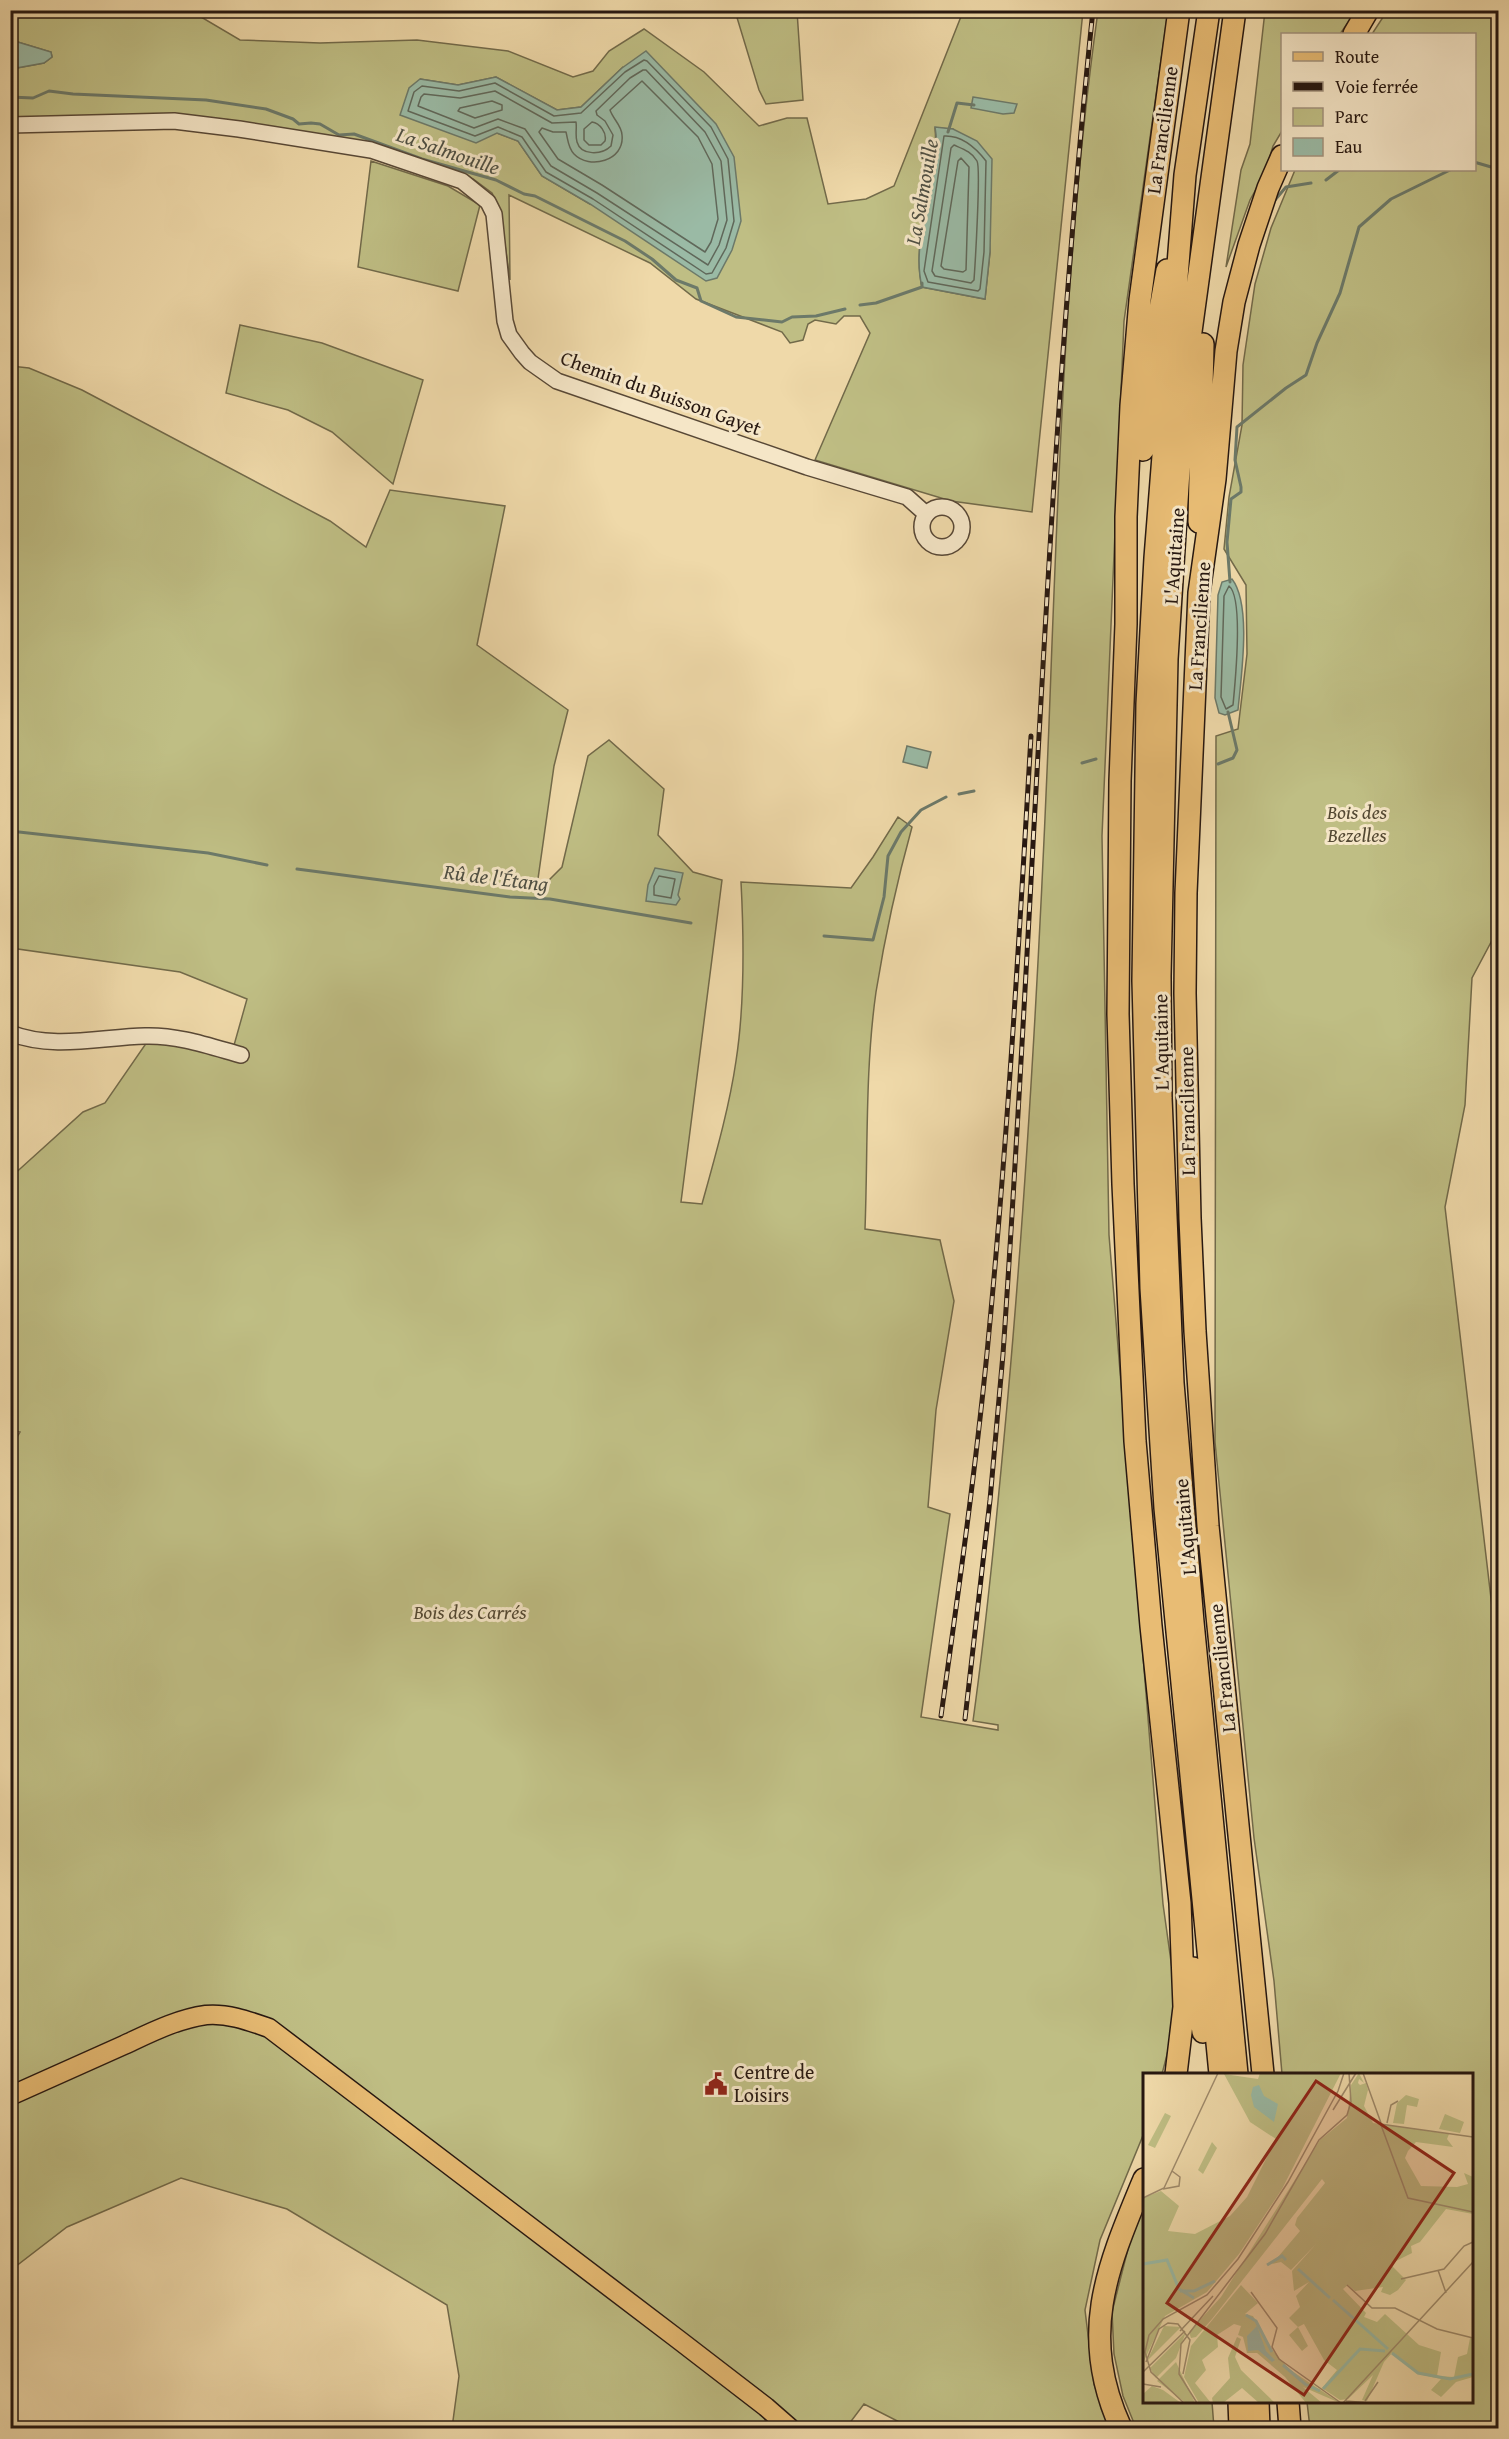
<svg xmlns="http://www.w3.org/2000/svg" width="1509" height="2439" viewBox="0 0 1509 2439" font-family="'Gentium Book Plus',serif">
<style>
.green{fill:#bfbe84;stroke:#726a4a;stroke-width:1.5;fill-rule:evenodd}
.water{fill:#9abaa5;stroke:#6c7969;stroke-width:1.5}
.lines{fill:none;stroke-linecap:round;stroke-linejoin:round}
.shore{stroke:#60685a;stroke-width:1.5}
.stream{stroke:#6c7969;stroke-width:3}
.minor-casing{stroke:#584836;stroke-width:18}
.major-casing{stroke:#261710;stroke-width:21}
.highway-casing{stroke:#261710;stroke-width:24}
.minor{stroke:#f5e6c7;stroke-width:15}
.major{stroke:#e8bc74;stroke-width:18}
.highway{stroke:#e8bc74;stroke-width:21}
.rail-casing{stroke:#261710;stroke-width:5}
.rail{stroke:#f5e6c7;stroke-width:3;stroke-dasharray:9;stroke-linecap:butt}
.labels{text-anchor:middle;stroke-width:6;stroke-linejoin:round;paint-order:stroke}
.street-label{font-size:20px;fill:#261710;stroke:#f5e6c7}
.park-label{font-size:20px;font-style:italic;fill:#544933;stroke:#f5e6c7}
.poi-label{font-size:20px;fill:#261710;stroke:#f5e6c7;text-anchor:start}
.water-label{font-size:21px;font-style:italic;fill:#4f5044;stroke:#f5e6c7}
.inset-river{fill:none;stroke:#9abaa5;stroke-width:3}
.inset-road{fill:none;stroke:#9f8b6c;stroke-width:1.5}
.view{fill:#8f2418;fill-opacity:0.15;stroke:#8f2418;stroke-width:3}
.inset-edge{fill:none;stroke:#261710;stroke-width:3}
</style>
<rect width="100%" height="100%" fill="#efd9a9"/>
<filter id="stains"><feTurbulence type="fractalNoise" baseFrequency=".00333" numOctaves="4"/><feColorMatrix values="0 0 0 0 .2 0 0 0 0 .09 0 0 0 0 .02 0 0 0 .5 -.17"/></filter>
<radialGradient id="worn" r=".72"><stop offset=".6" stop-color="#630" stop-opacity="0"/><stop offset="1" stop-color="#630" stop-opacity=".3"/></radialGradient>
<path class="green" d="M11,11h180l49,29 80,3 97,-3 91,11 65,26 20,-6 16,-20 35,-22 60,43 55,54 28,-8h20l21,86 38,-5 28,-13 68,-172 -4,-3h125l-51,501 -81,-11 -136,-41 55,-127 -10,-17h-16l-8,8 -21,-4 -7,4 -5,16 -13,3 -8,-11 -86,-33 -46,-36 -141,-68 1,85 -10,-70 -8,-17 -19,-14 -21,-9 -208,-46 -233,-2v-53l33,-6 8,-6 -1,-5 -40,-12zM622,68l-32,136 -48,-28 -24,-35 -21,-8 -77,-54 38,6 38,-8 61,33 24,-3zM935,128l18,1 36,110 1,13 -5,47 -63,-12c-12,-51 18,-107 13,-159z
M735,11h62l6,89 -37,4 -7,-14z
M1098,11h70l-44,310 -22,515 7,399 54,669 15,108 -16,62h-18v59l-44,107 -15,70 9,74 15,44h-198l-47,-24 -18,24h-34l-50,-16 6,16h-316l7,-52 -12,-71 -160,-96 -106,-31 -114,49 -56,43 -1,-821 10,-17 -10,-2 1,-253 72,-65 22,-9 42,-61 23,2 61,12 16,-57 -67,-27 -169,-24v-582l18,2 53,22 248,131 36,26 24,-57 115,16 -28,139 91,65 -14,56 -18,127 26,-26 26,-111 21,-16 55,49 -6,46 35,37 29,8 -41,322 21,2c13,-47 27,-95 34,-143 9,-58 8,-122 5,-179l110,6 22,-31 25,-40 14,10c-15,54 -27,109 -36,165 -11,77 -8,158 -11,237l75,11 14,61 -18,109 -8,97 22,7 -29,203 77,13v-5l-25,-4c15,-109 25,-217 35,-326 20,-223 32,-447 41,-671 9,-238 16,-477 49,-713z
M1265,11h91l-16,23h-58v97l-9,15 -8,27 -15,27 -24,67 15,-97 9,-26z
M1387,11h111v918l-26,49 -7,127 -20,102 53,451v770h-188l-3,-26h165v-328h-190l-8,-93 -20,-143 -39,-396 1,-706 22,-7 9,-75 -1,-69 -22,-36 5,-52 13,-72 1,-60 12,-81 16,-56 24,-58h179v-136h-102z
M371,161l77,25 32,19 -22,86 -100,-24z
M240,325l82,18 101,37 -30,104 -61,-52 -44,-22 -62,-17z
M1144,2206v196h68l2,26h-78l-13,-32 -9,-42 -2,-42 17,-67z"/>
<path class="water" d="M11,40l40,12 1,5 -8,6 -33,6z
M646,51l70,73 18,33 7,64 -9,29 -15,28 -11,3 -116,-77 -48,-28 -24,-35 -21,-8 -21,10 -76,-28 9,-27 11,-9 38,6 38,-8 61,33 24,-3 41,-39z
M973,97l44,7 -3,9 -11,1 -32,-6z
M935,127l18,2 24,12 15,18 -2,93 -5,47 -63,-12c-11,-45 12,-92 15,-137 0,-7 -1,-16 -2,-23z
M1232,579c20,26 9,98 6,131l-13,5 -6,-2 -4,-15 3,-103 4,-13z
M907,746l24,6 -4,16 -24,-6z
M655,868l28,5 -5,22 2,4 -4,6 -30,-4 2,-16z"/>
<g class="lines">
<path class="shore" d="M644,60l3,1 64,66 17,32 6,62 -8,27 -14,25 -6,1 -113,-75 -47,-27 -24,-35 -24,-10 -23,9 -67,-25 6,-19 8,-6 37,5 36,-8 59,33 27,-3 44,-41z
M643,70h3l59,62 16,29 6,59 -8,25 -11,20 -111,-72 -46,-27 -26,-37 -27,-10 -24,9 -56,-22 3,-9 3,-3 36,4 35,-7 57,32 24,-1c1,6 -1,13 1,20 4,14 25,13 34,4l2,-11 -8,-14 -8,-6 -1,-4 34,-33z
M642,81l56,56 14,27 6,55 -7,23 -6,10 -103,-67 -44,-26 -19,-27 3,-4 11,4h13c2,8 2,16 8,22 15,16 51,7 48,-19 0,-9 -9,-16 -12,-25z
M492,101l10,4v5l-27,8 -17,-7 2,-3z
M592,122c8,1 15,11 13,19l-4,4h-12l-5,-5v-11z
M944,136c18,-1 32,12 42,25l-2,91 -4,37 -2,2 -50,-9 -4,-11z
M954,145c9,4 18,7 23,16 4,7 -2,105 -3,119l-3,3 -36,-7 -3,-5 19,-123z
M961,158l8,9 -3,103 -3,2 -19,-3 -3,-3 17,-105z
M1229,586c15,12 6,98 4,119l-7,4 -5,-12 3,-101z
M659,876l16,3 -4,19 -17,-3v-9z"/>
<path class="stream" d="M10,97l23,1 16,-7 24,3 133,6 60,9 27,10 6,5 12,-1 9,1 19,11 15,-1 68,25 74,21 28,14 11,2 90,45 27,18 24,21 21,8 4,13 35,16 46,5 10,-5 24,-1 29,-7
M948,132l9,-29 17,2
M1474,162l24,7
M1326,180l13,-10
M1275,200l11,-13 25,-4
M860,305l16,-2 46,-16v-4
M1230,582l-3,-40 4,-43 10,-7v-5l-6,-27 2,-33 49,-39 20,-13 11,-32 23,-50 19,-66 32,-28 59,-29
M1082,763l14,-4
M1218,764l15,-6 4,-8 -9,-38
M959,794l15,-3
M10,831l198,22 59,12
M297,869l213,28 40,2 141,24
M824,936l49,4 11,-43 4,-41 13,-24 20,-22 25,-13"/>
<g class="minor-casing">
<path id="minor" d="M10,125l164,-4 65,8 132,21 91,31 26,21 6,12 11,107 4,14 13,18 8,9 27,19 250,86 100,30 19,17
M922 527a20 20 0 1 1 40 0a20 20 0 1 1-40 0Z
M10,1033c43,17 91,4 135,3 33,-1 64,10 96,19"/>
</g>
<g class="major-casing">
<path id="major" d="M10,2096c38,-17 76,-34 114,-51 26,-12 53,-26 82,-30 22,-2 43,6 63,13l410,312 87,67 24,21"/>
</g>
<g class="highway-casing">
<path id="highway" d="M1209,10l-24,165 -30,383 -8,146 -4,277 8,307 14,220 55,566
M1235,10l-46,336 -8,93 -14,220 -7,317 1,122 12,285 20,239 44,452
M1354,34l14,-24
M1143,450l11,-107 13,-73
M1199,522l4,-178
M1193,1968l10,64
M1176,2074l8,-67 -4,-104 -29,-277 -16,-185 -12,-257 -5,-170 2,-233 6,-157v-107l5,-111 9,-106 39,-290
M1263,2074l-55,-548 -13,-195 -5,-113 -5,-225 1,-100 13,-300 16,-114 11,-128 8,-49 15,-57 19,-57 14,-32
M1239,2402l1,26
M1258,2402l1,26
M1288,2402l2,26
M1121,2428c-43,-94 -14,-160 23,-249"/>
</g>
<use href="#minor" class="minor"/>
<use href="#major" class="major"/>
<use href="#highway" class="highway"/>
<g class="rail-casing">
<path id="rail" d="M941,1716c17,-121 34,-242 46,-363 20,-205 32,-411 44,-617
M965,1719l25,-219 13,-146c31,-448 43,-897 90,-1344"/>
</g>
<use href="#rail" class="rail"/>
</g>
<defs>
<g id="civic-bare" transform="scale(1.8)"><path d="M-.6-6.5H3V-4.5H.6V-3L4-1V1h2V6H-6V1h2V-1L-.6-3ZM-1.2 2.5V6h2.4V2.5Z" fill="#8f2418" stroke="#f5e6c7" stroke-width="2.5" paint-order="stroke"/></g>
</defs>
<g fill-rule="evenodd">
<use href="#civic-bare" x="716" y="2084"/>
</g>
<g class="labels">
<g class="street-label">
<text transform="translate(1162 130) rotate(-82)" y="7">La Francilienne</text>
<text transform="translate(661 393) rotate(20)" y="7">Chemin du Buisson Gayet</text>
<text transform="translate(1174 556) rotate(-86)" y="7">L'Aquitaine</text>
<text transform="translate(1199 626) rotate(-86)" y="7">La Francilienne</text>
<text transform="translate(1161 1042) rotate(-91)" y="7">L'Aquitaine</text>
<text transform="translate(1187 1111) rotate(-91)" y="7">La Francilienne</text>
<text transform="translate(1185 1527) rotate(-95)" y="7">L'Aquitaine</text>
<text transform="translate(1222 1668) rotate(-96)" y="7">La Francilienne</text>
</g>
<g class="park-label">
<text x="1357" y="819">Bois des<tspan x="1357" dy="23">Bezelles</tspan></text>
<text x="470" y="1619">Bois des Carrés</text>
</g>
<g class="poi-label">
<text x="734" y="2079">Centre de<tspan x="734" dy="23">Loisirs</tspan></text>
</g>
<g class="water-label">
<text transform="translate(448 151) rotate(19)" y="7">La Salmouille</text>
<text transform="translate(922 192) rotate(-80)" y="7">La Salmouille</text>
<text transform="translate(496 878) rotate(7)" y="7">Rû de l'Étang</text>
</g>
</g>
<g transform="translate(1143 2073)">
<rect width="330" height="330" fill="#efd9a9"/>
<path d="M117,0h81l-59,116 -43,65 -32,38 -42,24 -22,47v-165l18,-7 18,15 -11,25 27,3 35,-18 17,-19 29,-58 -26,-17 -26,-48 34,5zM216,0l5,10 -5,-4 -1,4 2,2 6,-2 2,7 -4,16 9,17 76,11 -2,5 6,8 -37,-5 -8,9 -3,7 16,28 36,1 11,-3 -4,-11 9,4v37l-27,-5 -26,33 -9,4 1,7 -22,11 16,16 -8,10 -8,5 -9,-3 2,-5 -28,4 -7,-6 -5,4 23,24 -2,4 13,5 8,-8 34,31 22,7 -4,24 17,1 4,-20 9,-3 3,-16 3,1v38l-17,5 -15,15 -10,-7 10,-11 -23,-5 -26,-21 -8,9 -17,39 -5,-1 11,-25 -25,24 -8,1 -18,-12 15,-18 -13,-10 -20,-36 -6,3 -9,-9 11,-11 -4,-11 13,-14 -15,9 -2,-20 24,-27 -25,26 -10,-8 -9,2 28,-33 -5,-6 2,-7 28,-35 -3,-4 -110,140 -16,18 -5,1 -2,-6 32,-35 99,-157 27,-22 4,-33zM263,22l13,4 -2,8 -10,-2 -3,19 -11,-1 4,-20zM22,40l6,3 -16,32 -7,-3zM302,41l19,8 -4,11 -21,-4zM69,69l5,6 -14,26 -5,-4zM98,212l17,18 -13,11 8,2 16,30 20,23 51,34 -37,-16 19,16h-16l-21,-26 -28,-24h-10l-4,-16 -5,-2 3,-9 -7,-2 -17,11 1,12 -16,13 4,10 -11,13 16,20h-12l-15,-26 7,-31zM21,253l17,1 -34,34zM155,254l10,19 -6,5 -13,-16zM43,259l-10,26 -20,20 -6,-10zM94,264l4,2 -6,18 6,13 34,33h-16l-17,-15 -19,15h-10l-1,-5 18,-20 -2,-20zM33,289l19,41h-9l-29,-22zM9,313l11,4 18,13h-38v-9z" fill="#bfbe84"/>
<path d="M116,12l5,11 14,8 -4,18 -20,-15 -3,-12 2,-8zM114,253l9,25 9,9 -3,2 -14,-12 -10,1 -1,-15z" fill="#9abaa5"/>
<path class="inset-river" d="M0,191l24,-4 12,29 15,9M124,192l15,-9 4,4M155,196l32,29M37,218h14l21,-10M190,227l55,49M103,242l10,6 16,31M249,280l26,20 32,6 23,-5M140,292l22,19 15,7M180,316l37,-40 25,2"/>
<path class="inset-road" d="M220,0l18,50M190,37l23,-37M244,50l4,-18 7,-4M237,51l93,13M238,52l27,73 65,14M20,116l16,-3 1,-9 -8,-6M0,125l21,-10 54,-115M295,197l8,23M258,206l43,-10 20,-23 9,-4M204,212l25,23h23l42,21 36,9M108,219l26,36 -5,19 7,12 62,44M37,258l33,-35M3,289l13,-33 9,-6 10,1 12,16 -7,34M0,299l42,-41M0,311l18,3M203,328l24,2M222,328l13,-19M41,330l-33,-31 -6,-20 4,-17 14,-16 44,-24 31,-36 50,-77 50,-91 6,-18M54,330l-18,-29 2,-30 84,-110 54,-94 28,-25 4,-13 -2,-29M200,330l130,-141"/>
<path class="view" d="M173,8l138,92 -150,222 -137,-92z"/>
<rect width="330" height="330" class="inset-edge"/>
</g>
<rect width="1509" height="2439" fill="none" stroke="#efd9a9" stroke-width="36"/>
<rect x="12" y="12" width="1485" height="2415" fill="none" stroke="#261710" stroke-width="3"/>
<rect x="18" y="18" width="1473" height="2403" fill="none" stroke="#261710" stroke-width="1.5"/>
<rect x="1281" y="33" width="195" height="138" fill="#f5e6c7" stroke="#a2937e" stroke-width="1.5"/>
<rect x="1293" y="52" width="30" height="9" fill="#e8bc74" stroke="#a2937e" stroke-width="1.5"/>
<text x="1335" y="63" font-size="18" fill="#261710">Route</text>
<rect x="1293" y="82" width="30" height="9" fill="#261710" stroke="#a2937e" stroke-width="1.5"/>
<text x="1335" y="93" font-size="18" fill="#261710">Voie ferrée</text>
<rect x="1293" y="108" width="30" height="18" fill="#bfbe84" stroke="#a2937e" stroke-width="1.5"/>
<text x="1335" y="123" font-size="18" fill="#261710">Parc</text>
<rect x="1293" y="138" width="30" height="18" fill="#9abaa5" stroke="#a2937e" stroke-width="1.5"/>
<text x="1335" y="153" font-size="18" fill="#261710">Eau</text>
<rect width="100%" height="100%" filter="url(#stains)"/>
<rect width="100%" height="100%" fill="url(#worn)"/>
</svg>
